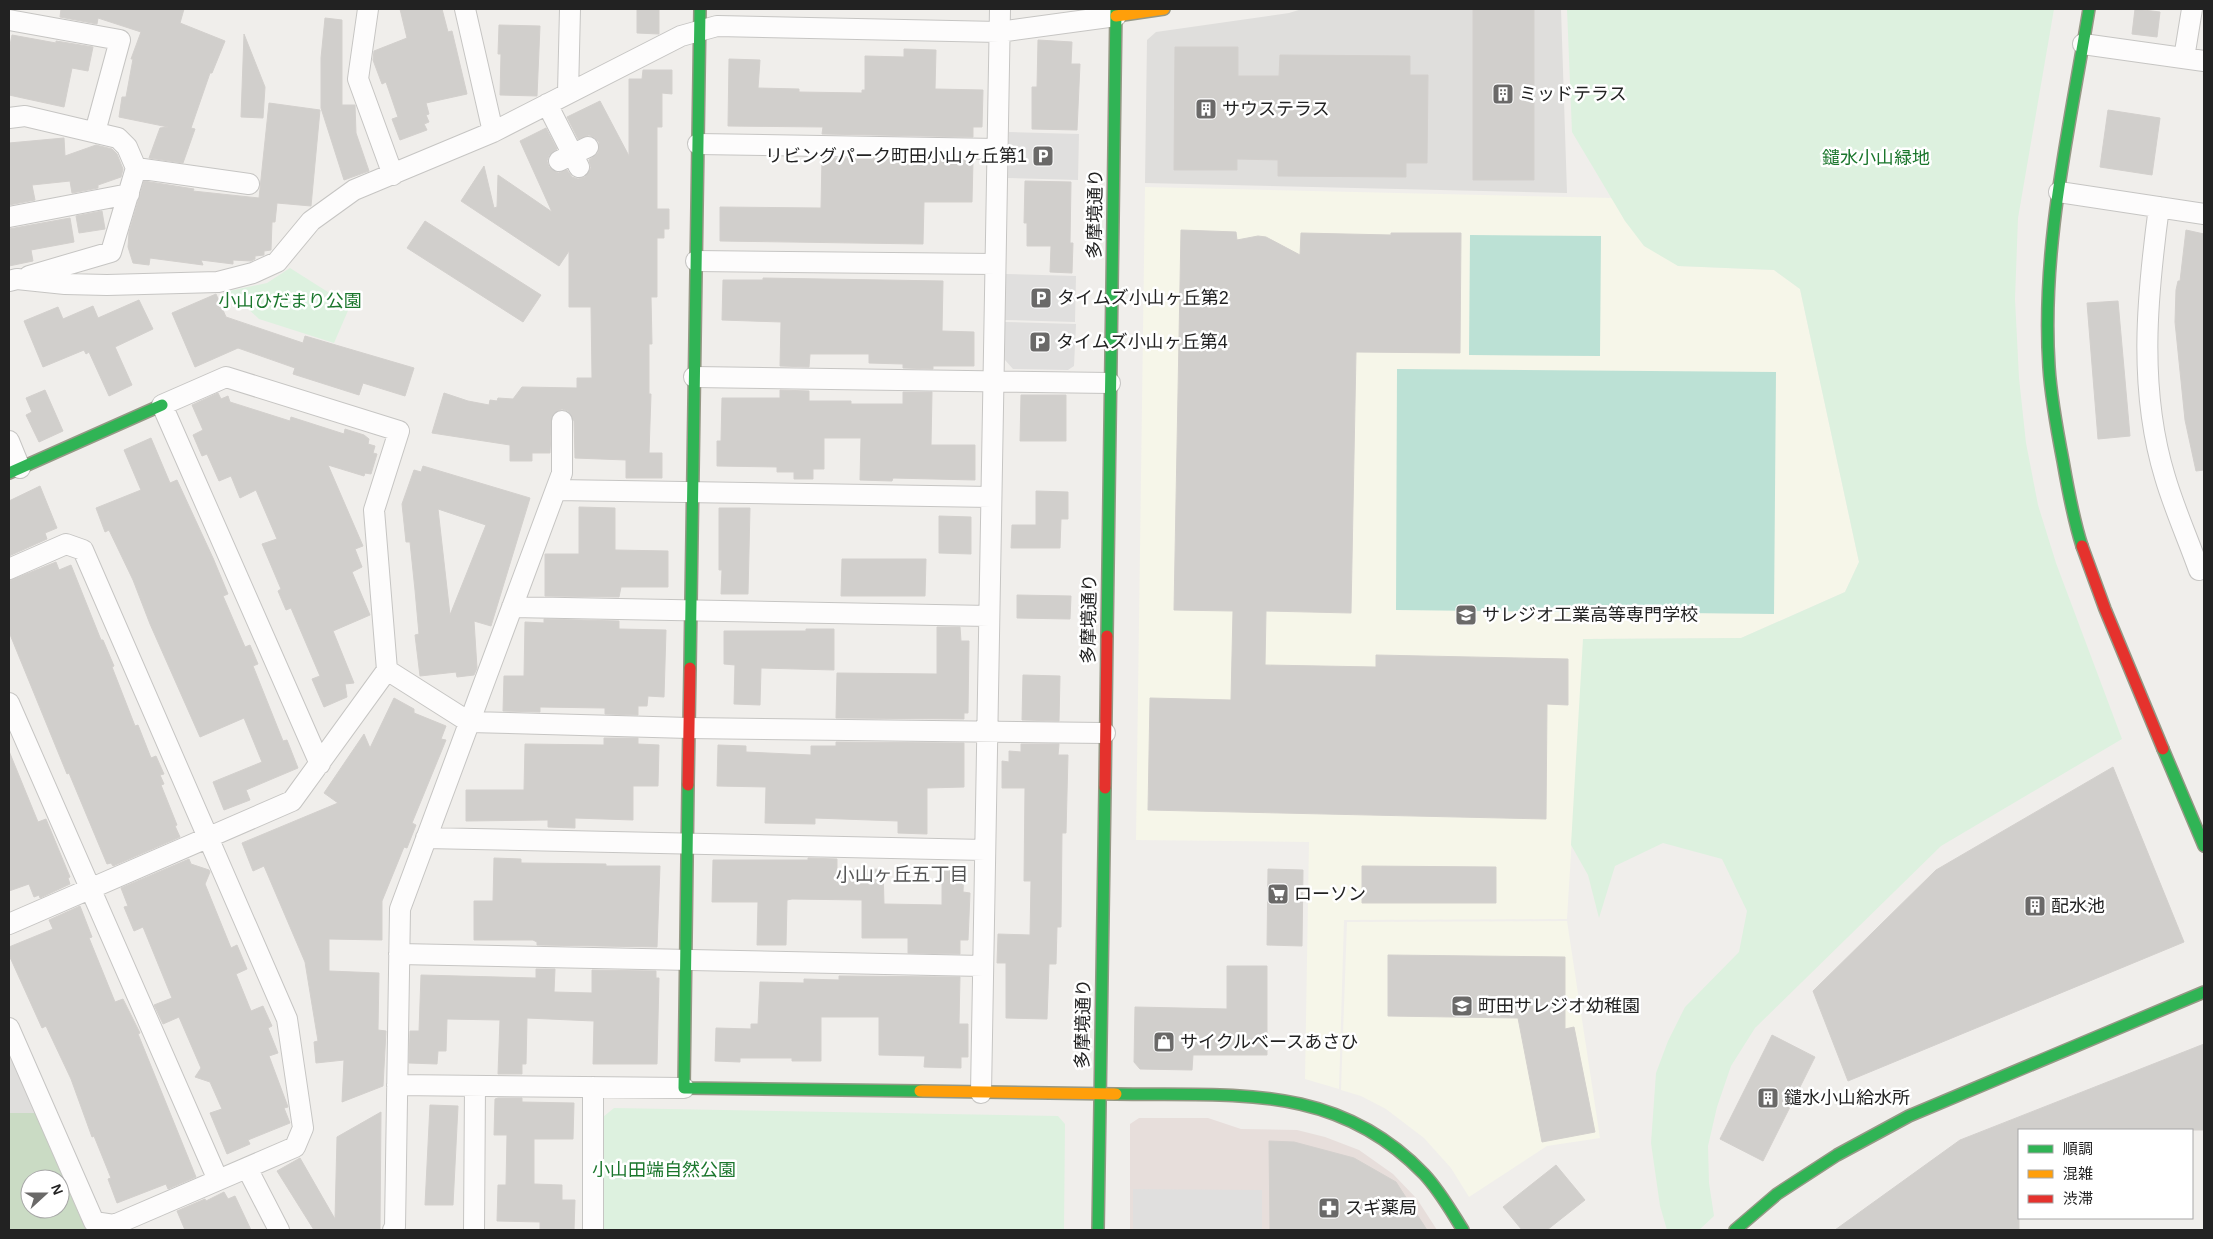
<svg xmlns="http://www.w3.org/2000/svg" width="2213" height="1239" viewBox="0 0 2213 1239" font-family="Helvetica,'Noto Sans JP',sans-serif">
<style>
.residential{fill:#dfdedc}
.commercial{fill:#e7dedb}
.education{fill:#f6f6e9}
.forest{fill:#cadbc4;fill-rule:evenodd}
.park{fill:#ddf1df}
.pitch{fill:#bce1d5}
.parking{fill:#e0dfde}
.building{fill:#d1cfcc;stroke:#d3d0cd;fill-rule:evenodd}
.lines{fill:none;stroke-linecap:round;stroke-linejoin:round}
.street-casing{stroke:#c6c5c3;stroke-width:22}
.fast-casing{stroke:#959885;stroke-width:14}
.slow-casing{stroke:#959885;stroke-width:14}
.jam-casing{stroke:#959885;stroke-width:14}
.street{stroke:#fdfcfc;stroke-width:20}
.fast{stroke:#30b455;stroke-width:11}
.slow{stroke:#ff9f0a;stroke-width:11}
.jam{stroke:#e5322d;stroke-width:11}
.labels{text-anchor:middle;stroke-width:5;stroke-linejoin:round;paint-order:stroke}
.poi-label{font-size:18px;fill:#222;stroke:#fff;text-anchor:start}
.park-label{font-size:18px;fill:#1a762c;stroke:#fff}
.street-label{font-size:18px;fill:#222;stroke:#fff}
.neighbourhood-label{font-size:19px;fill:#555;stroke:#fff}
</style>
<rect width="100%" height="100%" fill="#f0eeeb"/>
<path class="residential" d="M1302,9h259l6,184 -422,-10 2,-143 9,-8 133,-19z
M9,1054l26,59h-26z"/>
<path class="commercial" d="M1139,1118h69l33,11 56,1 28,7 34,13 34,24 24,25 20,31h-307v-106z"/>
<path class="education" d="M1145,187l468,11 12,23 53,45 96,4 26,19 59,273 -14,30 -104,46 -157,1 -17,280 -223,1 -5,169 -34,-10 4,-237 -173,-2z
M1567,921l33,217 -53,8 -78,51 -18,-29 -27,-30 -38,-29 -25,-13 -20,-6 6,-168z"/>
<path class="forest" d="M9,1113h26l51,117h-77zM30,1179h30v30h-30z"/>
<path class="park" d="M1567,9h487l-36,209 -3,81 4,79 7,65 12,62 18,58 66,176 -181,107 -186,182 -24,38 -14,41 -9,39 1,37 5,33 -15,14h-32l-7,-24 -9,-63 5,-70 12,-32 17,-34 54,-55 8,-41 -25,-52 -59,-16 -48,23 -16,52 -11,-43 -17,-30 12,-206 158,-1 104,-46 14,-30 -59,-273 -26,-19 -96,-4 -34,-20 -19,-25 -53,-89z
M290,268l60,38 -16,37 -75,-24 -30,-28 38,-8z
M614,1108l444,8 7,8 -1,106h-461v-113z"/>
<path class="pitch" d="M1470,235l131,1 -1,120 -131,-1z
M1397,369l379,3 -2,242 -378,-4z"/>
<path class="parking" d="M1009,132l70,2 -1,46 -70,-2z
M1006,274l70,2 -1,46 -70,-2z
M1005,322l71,2 -2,42 -6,4 -55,-1 -8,-9z
M1133,1189l129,1v40h-129z"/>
<path class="building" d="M61,9h123l-4,14 45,18 -13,32h-2l-19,55 4,1 -12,34 -34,-5 11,-30 8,-1 -49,-10 3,-20h4l7,-38h-2l10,-27 -43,-14 -1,6 -37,-7z
M400,9h42l6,23 4,-1 15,63 -41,9 3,11 -3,1 3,7 -5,2 3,6 -27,10 -8,-21 6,-2 -12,-35 -4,2 -9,-24 1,-9 33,-13z
M637,9h22v25l-22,-1z
M1473,9h61v171h-61z
M2135,9l25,3 -3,25 -25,-3z
M325,18l17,2v85h13l1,28 13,38 -25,9 -23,-72v-50z
M499,25l41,1 -3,70 -37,-1 1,-41h-3z
M244,34l21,53 -2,31 -22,-1z
M12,35l44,8v-2l37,6 -5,24 -16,-3 -8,39 -55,-12v-45z
M1038,40l34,2 -1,22h9l-3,66 -45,-1v-42h5z
M1175,47h63v29h41l1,-21 130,1v19h18l-1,88h-21v14l-128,-1v-16l-41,-1v11h-63z
M904,49l32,1 -1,39 48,1 -1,37h-9v10l-151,-3 1,-7 -95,-1 1,-67 31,1 -2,28 41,1v3l63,1v-3h3v-34l39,1z
M643,70h29v24l-10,-1v34h-5v82h12v20h-5v9h-7v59h-6l1,47h-3v50h2l-2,59h13v25h-36v-18l-51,-2 -1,-37 -6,-10 -6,-2 -5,2 -5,5 -2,37h-18v8h-22v-16l-78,-12 12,-40 24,8 21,4 1,-5 7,1 1,-3 15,1 9,-12 55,1v-10h15l-1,-71h-22v-56l-10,15 -98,-65 23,-35 10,42 3,-1 1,-32 54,37 -32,-71 26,-13 11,21 -8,6 -2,6 2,6 9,6 9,-3 5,7 6,2 7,-2 6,-9 -2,-8 9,-7 1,-11 -4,-4 -6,-3 -11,4 -11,-22 33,-16 29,55v-77h13z
M269,103l51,7 -9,96 -34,-3 -2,19h-3l-1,28 -7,1v4l-9,1v3l-4,2 -18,-1v4l-32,-4 2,5 -53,-7 -1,7 -16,-2 -5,-16 1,-15 15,-51 50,8 -1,2 66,7z
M2108,110l52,8 -8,57 -52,-8z
M64,138l1,18 31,-11 16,4 5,5 6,15 -2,8 -23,8v3l-26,5 -2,-12 -38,4 3,15 -26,5v-62z
M822,158l151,2 -1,42h-48l-1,42 -203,-3v-34l101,1z
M1025,181l46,1 -1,61h3l-1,30 -22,-1 1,-26h-24v-23h-3z
M102,211l3,18 -26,4 -3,-17z
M70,218l4,24 -43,8 2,11 -24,5v-37z
M425,221l116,74 -18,27 -116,-74z
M1181,230l55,2 1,8 21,-4 8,1 34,18 1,-22 90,2v-2h70l-1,120 -104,-1 -5,261 -85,-2 -1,54 111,2v-12l192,4v46l-21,-1 -1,115 -398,-9 2,-112 81,2 2,-89 -59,-1z
M2186,230l18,4v236l-8,1 -11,-51 -10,-98 1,-32 2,-9h2z
M763,278l180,3 -1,50 32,1v34h-41v3l-30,-1v-4l-34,-1v-9h-59l-1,13 -29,-1 1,-44 -59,-2 1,-40h40z
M216,294l10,23 77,26 2,-7 109,32 -9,28 -42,-13 -4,12 -66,-21 2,-6 -57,-20 -43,19 -23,-54z
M139,300l14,29 -38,18 17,38 -23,11 -20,-44 -3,2 -2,-4 -41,17 -19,-46 34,-14 5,12 30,-13 5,12z
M2118,301l12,135 -32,3 -11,-136z
M45,390l18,41 -24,11 -13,-27 6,-3 -6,-14z
M780,390l29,1v10h42v3h52v-12h29l-1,53h44v35l-82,-2 -1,3 -32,-1 1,-42h-37v31h-11v10h-19v-7h-17v-5l-60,-1v-25h4l1,-43h58z
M218,393l3,6 7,-3 2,6 60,19 1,-4 53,17 1,-5 19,6 5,4 -1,5 7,2 -2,7 4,1 -6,20 -6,-1 -1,3 -36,-11 35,81 -8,3 7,18 -10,5 18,43 -37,16 21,52 -9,1 2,13 -23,10 -12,-28 8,-3 -29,-68 -5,2 -8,-19 3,-2 -19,-45 15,-5 -21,-49 -16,8 -9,-22 -12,5 -12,-27 -5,2 -9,-21 10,-5 -11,-25z
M1021,395h45v46h-46z
M151,438l19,45 7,-3 36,78 15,36 -5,2 22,51 5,-2 8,19 -5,2 30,75 4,-1 11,28 -52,22 4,10 -26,10 -11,-28 49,-20 -18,-44 -44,19 -50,-113 -17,-44 -24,-50 -4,2 -9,-24 45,-18 -17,-40z
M423,466l107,32 -39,128 -17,-5 3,47 -3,7 -17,2 -1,-5 -36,4 -5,-41 4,-1 -4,-44 -5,-48h-4l-4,-38 12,-34 7,2zM438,509l48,16 -36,90z
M40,486l17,42 -12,5 2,6 -38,17v-55z
M1036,491l32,1v27h-7l-1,29h-49l1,-23h24z
M579,507l36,1v42l53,1v36h-47l-2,10 -74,-1v-42h34z
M719,508h31l-2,86h-27l1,-24h-3z
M939,516l32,1v37l-32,-1z
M842,559h84l-1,37h-84z
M56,562l3,8 12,-5 30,75h2l11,26 -2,1 23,59 3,-1 13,33 5,-2 8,18 -4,1 4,9 -3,1 16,40 -2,1 5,11 -67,29 -2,-3 -4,1 -38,-91 -2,1 -58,-142v-51z
M1017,595l54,1 -1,23 -53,-1z
M544,619l75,2v8l47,1 -2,67 -16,-1 -1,10h-9v9l-33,-1v-6l-65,-1v5l-37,-1 1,-35h20l1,-54 19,1z
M937,627h23l1,14h8l-1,72h-4v6l-128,-1 1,-45 100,1z
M806,629h28v41l-73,-2 -1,37 -26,-1 1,-39 -11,-1v-33h82z
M1023,675l37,1 -1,45 -37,-1z
M394,698l20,11v4l32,13 -5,13 5,1 -34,83 4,2 -9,23 -3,-1 -22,54v39l-53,-1v32l50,2 -1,57 8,1 -3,55 -41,16 2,-42 -28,3 -2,-21 4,-1 -13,-79 -41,-96 -11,5 -11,-28 96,-40 -14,-10 40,-59 6,14z
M604,738h34v6l21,1 -1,41h-25v34l-58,-2v10l-27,-1v-7l-82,1v-31h58l1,-46 79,1z
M836,742l128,1v44l-37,1v46l-29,-1v-12l-83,-3v6l-50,-1 1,-36 -49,-1 1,-41 28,1v6l65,3v-9h25z
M1021,744h38l-1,11h10l-2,78h-4l-1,94h-4l-1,37h-7l-2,55 -41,-1v-55h-9l1,-29 32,1 1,-54h-7l1,-93h-23v-27l7,1v-11l12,1z
M9,751l29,71 8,-3 24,58 -2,1 2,6 -30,14 -1,-3 -5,2 -5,-13 -20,7z
M2113,767l71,175 -336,139 -35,-90 123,-121z
M494,858l27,1v4l85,1v2h54l-3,81 -120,-2v-3l-4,-2h-59v-39h19z
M808,858l29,1v11l46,-1 1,35 58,1v-40h22l-1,27 7,1 -2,47h-8v14l-52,-1v-15h-46v-38l-70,-1 -5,1 -1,45h-29l1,-43h-46l1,-42h95z
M189,859l2,5 18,6 1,2 -5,12 26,64 6,-3 10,24 -11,5 15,37 12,-5 9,20 -4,2 10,25 -9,3 19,51 -4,1 6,15 -42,17 2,4 -23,10 -17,-41 12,-4 -12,-27 -15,-5 6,-9 -22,-51 -16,7 -9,-19 18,-7 -29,-71 -9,4 -10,-24 4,-1 -7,-18z
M1362,866l134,1v36h-134z
M1268,869l35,1 -1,76 -35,-1z
M80,906l12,31 -3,1 26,64 8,-3 17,34 -2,1 58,143 -28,12 -2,-5 -49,19 -9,-24 3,-1 -17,-42 -2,1 -21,-58 -25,-53 -4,2 -33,-73v-8l44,-18 -4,-9z
M1388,955l177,2v72l9,-2 21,105 -53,10 -24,-124 -130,-2z
M1227,966h40v89h-74l-1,15 -52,-1 -6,-7 1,-55 92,2z
M536,969h19l-1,23 38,1v-23l64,1v7h3l-2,86h-64l1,-43 -67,-3 -1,46h-4v10h-24l2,-54 -53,-1 -1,32h-8l-1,13 -28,-1 1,-32h9l2,-56 115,3z
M839,976l121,1 -1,47h9v33h-7v11l-37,-1 1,-11 -46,-1v-38h-58v44h-29v-3h-52v4l-25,-1 1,-33 35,1v-5h7l2,-42 44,1v-4l35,1z
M1772,1035l43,22 -52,104 -43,-22z
M2204,1044v86h-185v100h-184l125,-90z
M498,1098h24v4l52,1 -1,36h-39v45l28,1v15h13l-1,30h-34v-8l-43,-1 1,-36h8l1,-50h-13l1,-36z
M430,1105l28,1 -5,99h-28z
M381,1112l-1,118h-66l-37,-59 23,-13 35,61 2,-82z
M1269,1141l25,1 60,16 42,24 31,48h-157z
M1556,1165l29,35 -38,30h-25l-19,-23z
M224,1192l4,7 7,-3 16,34h-66l-8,-19 28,-12 1,2z"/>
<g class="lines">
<g class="street-casing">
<path id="street" d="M368,9l-10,70 35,96
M465,9l28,123
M9,20l111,20 -25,92
M2083,44l121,17
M2184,58l8,-49
M568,93l2,-84
M547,104l32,63
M9,118l16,-2 93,22 9,9 9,21 -25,84 -82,24
M698,144l299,5
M559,161l29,-14
M136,168l113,16
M2059,192l145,22
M2159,207c-12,89 -21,182 6,270 9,31 23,62 34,93l5,-2
M9,217l120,-23
M696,261l299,3
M9,281l8,-2 48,5 42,1 111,-3 35,-9 24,-11 34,-41 43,-31 139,-58 188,-96 36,-10 282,6 117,-16
M694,377l416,6
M9,441l11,27
M556,490l435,7
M9,569l57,-25 17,6 204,469 16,109 -8,19 -181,78 -20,-3 -85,-194
M512,607l477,9
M9,703l209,477
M320,764l-158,-359 64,-28 173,54 -25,79 13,160 82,52 220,6 416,5
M426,838l559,12
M9,924l283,-123 95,-131
M399,954l584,12
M397,1085l287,3
M981,1093l19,-1084
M247,1168l32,62
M393,1230l2,-3 5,-318 162,-436v-52
M474,1230l1,-144
M593,1230v-143"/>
</g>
<g class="fast-casing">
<path id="fast" d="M9,473l153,-68
M2082,546c-9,-28 -14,-56 -19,-85 -6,-31 -12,-62 -14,-94 -8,-120 21,-241 40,-358
M1107,636l9,-627
M690,668l10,-659
M2163,749l41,97
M688,785l-4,303 236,3
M1116,1094c116,2 220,-12 308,80 16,17 27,37 39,56
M1098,1230l7,-442
M1735,1230l42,-36 60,-39 72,-39 295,-124"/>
</g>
<g class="slow-casing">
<path id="slow" d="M1116,16l48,-7
M920,1091l196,3"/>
</g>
<g class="jam-casing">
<path id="jam" d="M2082,546l23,63 58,140
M688,785l2,-117
M1105,788l2,-152"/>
</g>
<use href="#street" class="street"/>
<use href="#fast" class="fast"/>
<use href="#slow" class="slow"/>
<use href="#jam" class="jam"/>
</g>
<defs>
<g id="building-square" transform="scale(1.125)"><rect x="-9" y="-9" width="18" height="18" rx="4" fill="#6a6968" stroke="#fff"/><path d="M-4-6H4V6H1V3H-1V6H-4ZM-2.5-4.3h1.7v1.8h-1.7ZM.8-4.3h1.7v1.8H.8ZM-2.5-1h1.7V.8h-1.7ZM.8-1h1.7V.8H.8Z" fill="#fff"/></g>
<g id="parking-square" transform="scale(1.125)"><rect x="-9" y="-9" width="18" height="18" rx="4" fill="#6a6968" stroke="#fff"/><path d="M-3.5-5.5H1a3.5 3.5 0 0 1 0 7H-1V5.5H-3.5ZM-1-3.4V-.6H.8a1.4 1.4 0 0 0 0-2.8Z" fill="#fff"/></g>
<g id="school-square" transform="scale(1.125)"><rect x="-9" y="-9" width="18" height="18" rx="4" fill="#6a6968" stroke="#fff"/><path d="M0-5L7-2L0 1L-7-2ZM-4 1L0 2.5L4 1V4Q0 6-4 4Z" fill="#fff"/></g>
<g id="supermarket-square" transform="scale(1.125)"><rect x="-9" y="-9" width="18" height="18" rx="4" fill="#6a6968" stroke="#fff"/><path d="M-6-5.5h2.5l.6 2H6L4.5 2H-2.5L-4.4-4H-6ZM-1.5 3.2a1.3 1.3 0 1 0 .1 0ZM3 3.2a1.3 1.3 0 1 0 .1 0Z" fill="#fff"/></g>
<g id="shop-square" transform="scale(1.125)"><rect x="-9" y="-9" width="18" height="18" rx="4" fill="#6a6968" stroke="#fff"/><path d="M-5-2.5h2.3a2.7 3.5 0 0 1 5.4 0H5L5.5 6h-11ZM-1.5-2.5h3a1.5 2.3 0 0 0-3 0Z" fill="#fff"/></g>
<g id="pharmacy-square" transform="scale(1.125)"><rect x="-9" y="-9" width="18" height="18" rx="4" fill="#6a6968" stroke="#fff"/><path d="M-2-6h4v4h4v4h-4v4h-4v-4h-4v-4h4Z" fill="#fff"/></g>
</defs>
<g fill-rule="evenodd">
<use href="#building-square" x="1503" y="94"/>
<use href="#building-square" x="1206" y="109"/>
<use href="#parking-square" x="1043" y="156"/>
<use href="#parking-square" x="1041" y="298"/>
<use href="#parking-square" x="1040" y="342"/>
<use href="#school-square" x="1466" y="615"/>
<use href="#supermarket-square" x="1278" y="894"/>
<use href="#building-square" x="2035" y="906"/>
<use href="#school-square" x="1462" y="1006"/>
<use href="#shop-square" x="1164" y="1042"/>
<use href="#building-square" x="1768" y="1098"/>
<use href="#pharmacy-square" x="1329" y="1208"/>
</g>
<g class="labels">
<g class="poi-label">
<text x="1519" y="100">ミッドテラス</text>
<text x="1222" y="115">サウステラス</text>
<text x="1027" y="162" text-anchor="end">リビングパーク町田小山ヶ丘第1</text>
<text x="1057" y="304">タイムズ小山ヶ丘第2</text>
<text x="1056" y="348">タイムズ小山ヶ丘第4</text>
<text x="1482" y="621">サレジオ工業高等専門学校</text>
<text x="1294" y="900">ローソン</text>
<text x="2051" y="912">配水池</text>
<text x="1478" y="1012">町田サレジオ幼稚園</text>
<text x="1180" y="1048">サイクルベースあさひ</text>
<text x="1784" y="1104">鑓水小山給水所</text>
<text x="1345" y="1214">スギ薬局</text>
</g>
<g class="park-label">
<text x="1876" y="164">鑓水小山緑地</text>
<text x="290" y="307">小山ひだまり公園</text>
<text x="664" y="1176">小山田端自然公園</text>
</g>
<g class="street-label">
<text transform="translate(1095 214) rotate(-89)" y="6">多摩境通り</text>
<text transform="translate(1089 619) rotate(-89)" y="6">多摩境通り</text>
<text transform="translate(1083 1024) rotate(-89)" y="6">多摩境通り</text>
</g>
<g class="neighbourhood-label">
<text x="902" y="881">小山ヶ丘五丁目</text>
</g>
</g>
<rect width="2213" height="1239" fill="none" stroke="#222222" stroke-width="20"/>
<rect x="2018" y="1129" width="175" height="90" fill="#ffffff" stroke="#a7a7a7"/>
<rect x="2028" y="1145" width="25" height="8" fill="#30b455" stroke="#a7a7a7"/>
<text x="2063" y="1154" font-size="15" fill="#222222">順調</text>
<rect x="2028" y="1170" width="25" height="8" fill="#ff9f0a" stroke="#a7a7a7"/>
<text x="2063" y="1179" font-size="15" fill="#222222">混雑</text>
<rect x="2028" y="1195" width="25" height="8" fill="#e5322d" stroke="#a7a7a7"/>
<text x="2063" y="1204" font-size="15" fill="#222222">渋滞</text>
<g transform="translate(45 1194) rotate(69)"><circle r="24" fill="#ffffff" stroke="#a7a7a7"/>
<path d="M0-4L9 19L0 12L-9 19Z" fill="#6a6968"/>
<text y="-8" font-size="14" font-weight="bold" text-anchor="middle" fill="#222222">N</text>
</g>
</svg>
